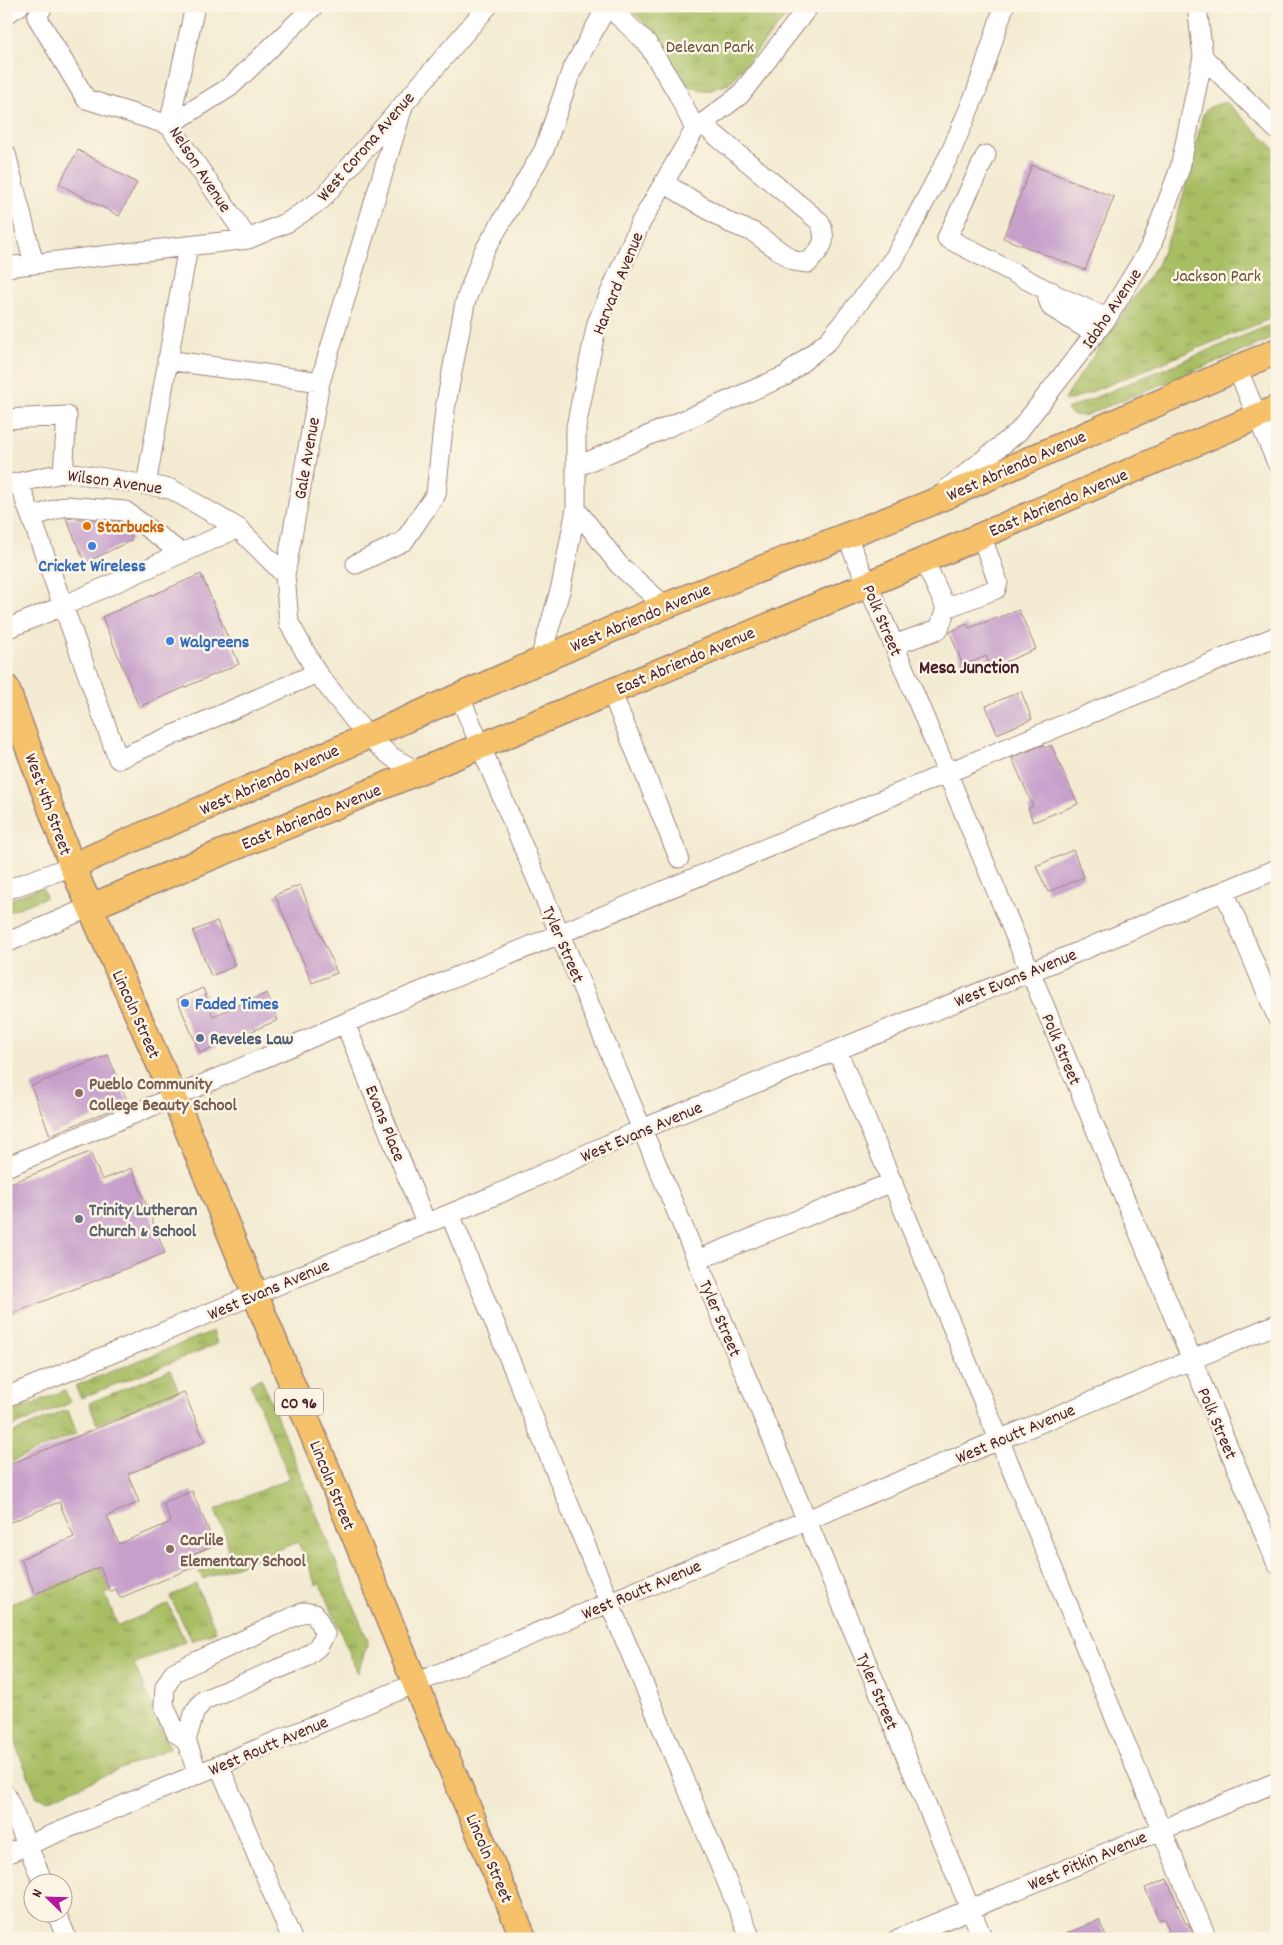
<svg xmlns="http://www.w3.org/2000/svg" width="1283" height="1945" viewBox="0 0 1283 1945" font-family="Dekko,sans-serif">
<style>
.grass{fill:url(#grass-tufts);stroke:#796e47}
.building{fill:#c69fcb}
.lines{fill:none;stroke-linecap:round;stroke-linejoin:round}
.minor-casing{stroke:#9e857e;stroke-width:21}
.major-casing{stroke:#9e857e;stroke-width:28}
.minor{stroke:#fff;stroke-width:19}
.major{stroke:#f5c16b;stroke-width:25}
.food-dot{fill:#e8710a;stroke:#fcf5e5;stroke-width:2}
.shop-dot{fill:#3f7fe0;stroke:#fcf5e5;stroke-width:2}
.service-dot{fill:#5c6f8a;stroke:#fcf5e5;stroke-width:2}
.education-dot{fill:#8d6e63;stroke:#fcf5e5;stroke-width:2}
.worship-dot{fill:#6b7280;stroke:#fcf5e5;stroke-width:2}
.labels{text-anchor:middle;stroke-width:5;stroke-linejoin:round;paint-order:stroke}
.shield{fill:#fcf5e5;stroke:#7f5f63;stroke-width:1}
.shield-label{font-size:16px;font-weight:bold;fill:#4a1f2b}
.park-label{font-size:18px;fill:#664f3c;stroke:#fcf5e5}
.street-label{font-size:18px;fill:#4a1f2b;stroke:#fcf5e5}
.food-label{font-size:18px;font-weight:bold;fill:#c56008;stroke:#fcf5e5;text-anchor:start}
.shop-label{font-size:18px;font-weight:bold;fill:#366cbe;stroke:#fcf5e5;text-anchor:start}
.service-label{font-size:18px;font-weight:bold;fill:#4e5e75;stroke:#fcf5e5;text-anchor:start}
.education-label{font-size:18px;font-weight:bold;fill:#785e54;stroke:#fcf5e5;text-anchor:start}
.worship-label{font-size:18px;font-weight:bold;fill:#5b616d;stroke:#fcf5e5;text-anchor:start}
.neighbourhood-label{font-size:19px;font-weight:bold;fill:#4a1f2b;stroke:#fcf5e5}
</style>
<defs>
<pattern id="grass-tufts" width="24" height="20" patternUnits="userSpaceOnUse" patternTransform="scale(1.25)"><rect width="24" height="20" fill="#a8be63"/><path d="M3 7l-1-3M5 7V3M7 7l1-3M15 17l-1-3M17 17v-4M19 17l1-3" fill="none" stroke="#8b9a52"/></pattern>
</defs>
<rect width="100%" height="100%" fill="#fcf5e5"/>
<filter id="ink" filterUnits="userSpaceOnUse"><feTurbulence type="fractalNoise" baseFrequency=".02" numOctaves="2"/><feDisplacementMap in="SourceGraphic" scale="10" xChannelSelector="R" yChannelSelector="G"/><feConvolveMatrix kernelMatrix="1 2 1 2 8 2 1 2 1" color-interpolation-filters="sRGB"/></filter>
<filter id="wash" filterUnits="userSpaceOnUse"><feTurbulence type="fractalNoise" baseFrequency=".0096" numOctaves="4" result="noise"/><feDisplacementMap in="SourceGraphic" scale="20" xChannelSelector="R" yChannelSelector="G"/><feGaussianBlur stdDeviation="1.12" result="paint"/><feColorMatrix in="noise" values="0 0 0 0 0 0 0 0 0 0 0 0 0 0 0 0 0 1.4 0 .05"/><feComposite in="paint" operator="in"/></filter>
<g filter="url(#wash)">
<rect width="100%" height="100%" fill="#f3ebd1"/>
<path class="grass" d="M627,6h168l-66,78 -21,7 -20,-4 -29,-50z
M1221,103h6l50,48v165l-206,84h-7l5,-9 88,-126 19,-45 13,-46 14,-60 5,-6z
M1277,322v15l-193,79c-8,-1 -13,0 -17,-7z
M42,887l4,10 -40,16v-12z
M213,1331l4,13 -136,54 -6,-12z
M170,1370l9,21 -82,33 -8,-21z
M261,1378l107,263 -10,32 -38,-90 -4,2 -18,-43 -95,37 -4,-7c8,-4 20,-6 25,-13 11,-11 -5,-36 -9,-49l75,-32 -40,-95z
M65,1390l5,13 -64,26v-14z
M64,1411h4l9,22 -71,31v-28z
M100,1567l10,25 -5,2 13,32 50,-22 17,37 -51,23 36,84 -123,52 -10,-3 -31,-75v-116z
M196,1584l20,47 -24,10 -22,-44z"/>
<g id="blocks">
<path class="building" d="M78,150l59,33 -18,33 -60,-32z
M1032,165l82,32 -29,73 -82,-32z
M66,518l55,4 4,3 7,15 -47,23z
M201,574l38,90 -100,43 -37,-90z
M1019,610l17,39 -45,19 -5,-12 -23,10 -13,-34 17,-8 2,4z
M1021,691l11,28 -35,15 -11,-28z
M1043,745l2,3 6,-3 27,59 -45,18 -5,-14 5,-2 -21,-48z
M1073,850l11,27 -36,15 -12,-26z
M300,885l37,88 -25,10 -37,-88z
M217,921l18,45 -24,10 -18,-45z
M203,988l10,28 54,-23 11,27 -78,33 -23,-54z
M108,1055l20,48 -78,32 -19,-49z
M90,1152l12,28 30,-12 33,85 -159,63v-131z
M184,1392l21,50 -77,32 11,28 -32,14 12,28 52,-22 -8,-19 29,-12 23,54 -21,9 5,11 -79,33 -4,-9 -6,3 -10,-25 -65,27 -14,-35 53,-22 -15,-35 -53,22v-58z
M1167,1879l19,45 2,-1 7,16h-44l18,-8 -5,-13 -5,2 -14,-32z
M1099,1920l8,19h-53z"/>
</g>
</g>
<g filter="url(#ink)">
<use href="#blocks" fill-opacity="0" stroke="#9e857e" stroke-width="1"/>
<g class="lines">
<g class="minor-casing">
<path id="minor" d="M43,6l-6,11 49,82 83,26 61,-38 84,-81
M195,6l-26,119 79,114
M608,6l39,37 30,49 18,37
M6,14l13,-8
M1203,57l74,73
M404,103l-84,279 -35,193 4,48 28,50 50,63 25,21 26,15
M6,154l28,110
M986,155l-39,83 111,58 49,22
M664,183l66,40 23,9 41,29 14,2c14,-16 20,-20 12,-41l-118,-98
M6,267l242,-28 40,-17 33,-22 167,-194
M1051,291l-3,8 3,8 44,27
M167,360l153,22
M1237,368l40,95
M6,419l61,-3 -4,57
M576,467l209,-91 44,-36 66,-83 55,-103 27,-64 27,-84
M19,483l99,276 199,-86
M7,485l60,-13 104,17 67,39 47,47
M146,485l42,-239
M947,489l71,-57 89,-114 44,-72 29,-78 23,-111 -6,-51
M576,509l43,56 46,41
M31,517l35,-11 59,5 56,42
M846,535l48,110 383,919
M924,560l22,48
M356,564l48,-23 32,-47 9,-85 20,-106 18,-50 61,-103 27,-78 36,-66
M6,629l57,-23 175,-78
M894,645l45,-16 7,-21 50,-19 2,-7 -17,-47
M540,660l21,-73 15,-78v-82l21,-104 43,-99 55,-95 45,-34 69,-89
M611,691l68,167
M460,697l523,1242
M6,890l66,-24
M1224,891l53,126
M6,943l84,-36
M345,1023l81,200
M837,1050l370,889
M6,1167l168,-70 171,-74 932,-387
M450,1214l159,388 142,337
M697,1260l196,-78
M6,1397l492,-203 144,-65 388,-157 247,-103
M186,1740l9,-29 9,-11 100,-42 14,-11 7,-13 -10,-20 -11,-2 -130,60 -9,15 -1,18 12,28 10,7 12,34
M219,1765l73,174
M6,1795l37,87
M6,1854l1271,-530
M56,1912l11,27
M898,1939l379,-157"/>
</g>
<g class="major-casing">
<path id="major" d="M6,687l66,179 102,231 241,586 109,256
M72,866l593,-260 263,-102 349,-153
M90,907l391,-161 388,-162 408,-176"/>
</g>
<use href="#minor" class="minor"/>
<use href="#major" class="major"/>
</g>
</g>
<circle class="food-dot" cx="87" cy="526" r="5"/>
<g class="shop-dot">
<circle cx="92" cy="546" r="5"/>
<circle cx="170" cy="641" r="5"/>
<circle cx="185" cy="1003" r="5"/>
</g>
<circle class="service-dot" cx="200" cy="1038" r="5"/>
<g class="education-dot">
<circle cx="79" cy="1093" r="5"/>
<circle cx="170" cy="1549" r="5"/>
</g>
<circle class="worship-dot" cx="79" cy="1219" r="5"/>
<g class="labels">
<rect class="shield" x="275" y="1388.5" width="48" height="27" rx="4"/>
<g class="shield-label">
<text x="299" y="1408">CO 96</text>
</g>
<g class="park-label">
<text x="710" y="52">Delevan Park</text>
<text x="1217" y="281">Jackson Park</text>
</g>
<g class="street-label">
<text transform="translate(365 146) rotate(-49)" y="6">West Corona Avenue</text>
<text transform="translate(201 169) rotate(57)" y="6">Nelson Avenue</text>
<text transform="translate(617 283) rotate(-68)" y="6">Harvard Avenue</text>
<text transform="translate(1111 308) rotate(-56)" y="6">Idaho Avenue</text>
<text transform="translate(306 458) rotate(-80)" y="6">Gale Avenue</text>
<text transform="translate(1016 465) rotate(-24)" y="6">West Abriendo Avenue</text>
<text transform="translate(115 481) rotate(8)" y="6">Wilson Avenue</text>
<text transform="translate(1058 502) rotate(-23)" y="6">East Abriendo Avenue</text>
<text transform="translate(640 617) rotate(-23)" y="6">West Abriendo Avenue</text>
<text transform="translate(883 620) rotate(67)" y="6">Polk Street</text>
<text transform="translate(685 660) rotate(-23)" y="6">East Abriendo Avenue</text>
<text transform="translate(269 779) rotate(-24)" y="6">West Abriendo Avenue</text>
<text transform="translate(49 804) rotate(70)" y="6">West 4th Street</text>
<text transform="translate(311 816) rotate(-22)" y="6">East Abriendo Avenue</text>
<text transform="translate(564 944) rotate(67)" y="6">Tyler Street</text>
<text transform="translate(1015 977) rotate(-22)" y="6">West Evans Avenue</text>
<text transform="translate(137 1014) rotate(66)" y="6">Lincoln Street</text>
<text transform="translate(1062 1049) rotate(67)" y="6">Polk Street</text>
<text transform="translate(386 1123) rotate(68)" y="6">Evans Place</text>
<text transform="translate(641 1131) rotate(-23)" y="6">West Evans Avenue</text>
<text transform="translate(268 1289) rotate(-23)" y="6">West Evans Avenue</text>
<text transform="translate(721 1318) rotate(67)" y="6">Tyler Street</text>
<text transform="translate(1218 1423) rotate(67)" y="6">Polk Street</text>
<text transform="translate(1015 1433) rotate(-23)" y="6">West Routt Avenue</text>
<text transform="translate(333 1485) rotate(68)" y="6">Lincoln Street</text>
<text transform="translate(641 1589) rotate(-23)" y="6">West Routt Avenue</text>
<text transform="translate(878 1691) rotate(67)" y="6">Tyler Street</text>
<text transform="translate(268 1745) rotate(-23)" y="6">West Routt Avenue</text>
<text transform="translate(490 1858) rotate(67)" y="6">Lincoln Street</text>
<text transform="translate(1087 1860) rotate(-23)" y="6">West Pitkin Avenue</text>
</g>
<g class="food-label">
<text x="97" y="532">Starbucks</text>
</g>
<g class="shop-label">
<text x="92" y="571" text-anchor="middle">Cricket Wireless</text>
<text x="180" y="647">Walgreens</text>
<text x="195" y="1009">Faded Times</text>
</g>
<g class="service-label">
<text x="210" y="1044">Reveles Law</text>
</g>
<g class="education-label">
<text x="89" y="1089">Pueblo Community<tspan x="89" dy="21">College Beauty School</tspan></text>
<text x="180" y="1545">Carlile<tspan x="180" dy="21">Elementary School</tspan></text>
</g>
<g class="worship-label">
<text x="89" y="1215">Trinity Lutheran<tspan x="89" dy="21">Church &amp; School</tspan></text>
</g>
<g class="neighbourhood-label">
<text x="969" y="673">Mesa Junction</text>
</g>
</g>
<rect width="1283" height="1945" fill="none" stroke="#fcf5e5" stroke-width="25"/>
<g transform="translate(48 1898) rotate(293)"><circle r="24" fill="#fcf5e5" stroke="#b59f9b"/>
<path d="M0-4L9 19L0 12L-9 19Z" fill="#b5179e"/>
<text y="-8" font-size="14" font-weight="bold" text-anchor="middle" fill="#4a1f2b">N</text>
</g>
</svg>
